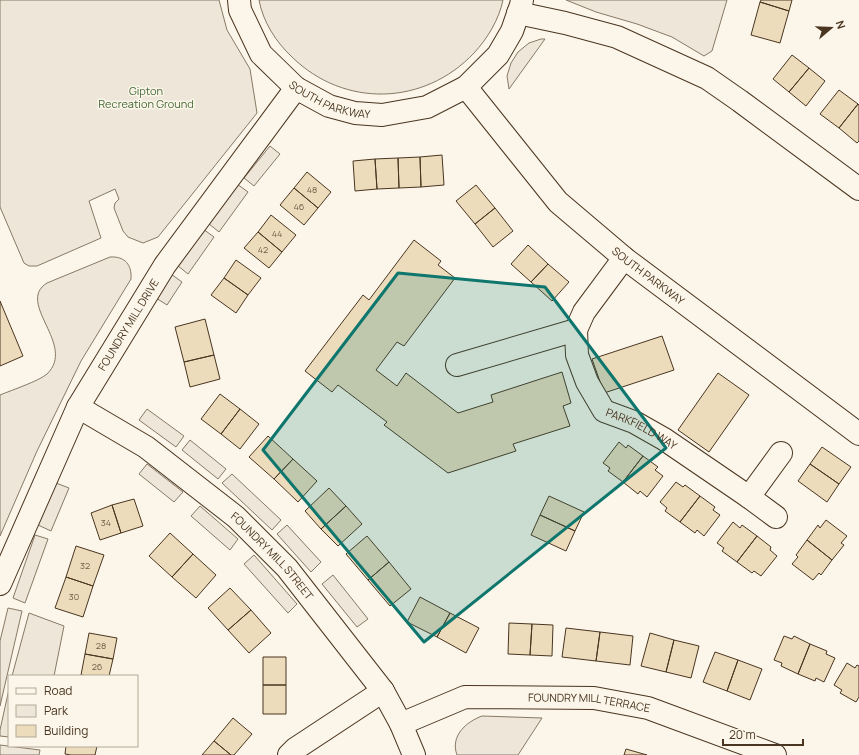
<svg xmlns="http://www.w3.org/2000/svg" width="859" height="755" viewBox="0 0 859 755" font-family="Manrope,sans-serif">
<style>
.green{fill:#ede6d9;stroke:#887966}
.building{fill:#ecdcbc;stroke:#4a3520}
.lines{fill:none;stroke-linecap:round;stroke-linejoin:round}
.minor-casing{stroke:#4a3520;stroke-width:24}
.tertiary-casing{stroke:#4a3520;stroke-width:24}
.minor{stroke:#fbf6e9;stroke-width:22}
.tertiary{stroke:#fbf6e9;stroke-width:22}
.marked{fill:#0f766e;fill-opacity:0.2;stroke:#0f766e;stroke-width:3;stroke-linejoin:round}
.labels{text-anchor:middle;stroke-width:3;stroke-linejoin:round;paint-order:stroke}
.number-label{font-size:9px;fill:#725f47}
.park-label{font-size:11px;fill:#436837;stroke:#fbf6e9}
.street-label{font-size:11px;fill:#4a3520;stroke:#fbf6e9}
</style>
<rect width="100%" height="100%" fill="#fbf6e9"/>
<path class="green" d="M0,0h219l8,30 23,39 7,44 -99,124 -15,6 -15,-6 -5,-6 -9,-23 1,-5 4,-4 -4,-10 -26,12 12,37 -64,28h-8l-5,-3 -24,-56z
M259,0h244c-4,19 -15,38 -29,53 -50,53 -130,55 -182,4 -16,-15 -29,-35 -33,-57z
M566,0h161l-15,51 -8,5 -32,-19 -35,-13 -41,-12z
M541,39h4l-36,50 -2,-13 4,-13 7,-11 11,-9z
M270,146l10,8 -26,32 -10,-8z
M237,184l11,8 -29,40 -11,-9z
M203,229l11,8 -26,37 -11,-9z
M110,257c15,-1 22,8 21,22l-50,82 -44,90 -37,85v-141c12,-5 39,-14 47,-21 30,-29 -32,-71 0,-91z
M171,274l11,8 -15,23 -11,-7z
M147,409l37,27 -8,11 -37,-27z
M190,440l36,29 -8,10 -36,-29z
M147,464l36,28 -9,10 -35,-28z
M232,474l49,46 -9,10 -50,-47z
M56,483l13,5 -18,43 -13,-6z
M200,506l38,33 -8,11 -39,-34z
M287,525l34,37 -10,10 -34,-38z
M35,535l13,4 -23,64 -12,-5z
M254,555l43,49 -9,9 -44,-49z
M333,575l35,44 -11,8 -35,-43z
M8,608l14,3 -22,95v-65z
M29,613l35,13 -10,50h-42z
M9,689v48l-9,-1v-6z
M482,716l60,2 -24,37h-61c-7,-19 9,-33 25,-39z
M0,745l40,5 -1,5h-39z"/>
<path class="building" d="M761,0h31l-3,11 -29,-9z
M760,2l29,9 -9,32 -29,-8z
M792,55l17,13 -20,24 -16,-13z
M809,68l16,13 -19,25 -17,-14z
M839,90l19,14 -19,24 -19,-14z
M858,104l1,1v36l-2,2 -18,-15z
M442,155l2,30 -23,2 -1,-30z
M420,157l1,30 -22,1 -1,-30z
M398,158l1,30 -22,1 -2,-30z
M375,159l2,30 -22,2 -2,-30z
M307,172l24,20 -13,16 -24,-20z
M476,185l19,23 -20,16 -19,-23z
M294,188l24,20 -14,17 -24,-20z
M495,208l18,23 -20,16 -18,-23z
M271,215l25,20 -14,17 -24,-20z
M258,232l24,20 -13,16 -25,-20z
M414,240l27,21 -3,4 17,13 -51,68 -7,-4 -21,28 21,16 9,-13 52,40 35,-11 -2,-7 71,-23 9,31 -8,3 7,20 -57,18 3,7 -68,22 -64,-48 3,-3 -49,-37 -6,7 -27,-21 58,-76 6,5z
M528,245l20,19 -17,18 -20,-18z
M236,260l25,18 -13,17 -24,-17z
M548,264l21,18 -17,19 -21,-19z
M224,278l24,17 -12,18 -25,-18z
M0,301l23,55 -23,10z
M205,319l9,36 -30,7 -9,-35z
M662,336l12,34 -70,23 -12,-34z
M214,355l6,24 -30,8 -6,-25z
M718,373l31,22 -40,57 -31,-22z
M220,394l20,15 -19,25 -20,-15z
M240,409l19,15 -19,25 -19,-15z
M268,436l25,23 -19,20 -25,-22z
M619,442l7,6 2,-3 15,11 -20,26 -15,-11 2,-3 -7,-5z
M822,447l29,20 -12,17 -29,-20z
M643,456l15,11 -3,3 8,6 -16,21 -7,-6 -2,3 -15,-12z
M293,459l24,22 -19,21 -24,-23z
M810,464l29,20 -12,18 -29,-21z
M676,482l7,5 2,-2 15,11 -20,26 -15,-11 2,-3 -7,-6z
M329,488l17,18 -25,23 -16,-18z
M549,496l35,16 -9,19 -35,-16z
M700,496l15,11 -2,3 7,5 -16,21 -7,-6 -2,3 -15,-11z
M134,499l9,27 -22,7 -9,-28z
M112,505l9,28 -21,7 -9,-27z
M346,506l16,18 -24,22 -17,-17z
M540,515l35,16 -9,20 -35,-16z
M826,520l21,16 -6,7 3,2 -12,15 -25,-20 11,-15 2,3z
M733,522l7,6 2,-3 15,11 -20,26 -15,-11 2,-3 -7,-5z
M170,533l23,21 -21,23 -23,-21z
M367,536l22,26 -21,18 -22,-26z
M757,536l14,11 -1,3 7,6 -16,20 -7,-5 -2,2 -15,-11z
M807,540l25,20 -11,15 -2,-2 -6,7 -21,-16 6,-7 -2,-2z
M76,546l28,9 -11,31 -27,-9z
M193,554l23,21 -20,23 -24,-21z
M389,562l22,27 -21,17 -22,-26z
M66,577l27,9 -10,31 -28,-9z
M230,588l21,22 -23,20 -20,-22z
M420,597l30,16 -13,24 -30,-15z
M251,610l20,23 -22,20 -21,-23z
M450,613l29,15 -13,25 -29,-16z
M509,623l23,1 -2,31 -22,-1z
M532,624l21,1 -1,31 -22,-1z
M566,628l34,4 -4,29 -34,-4z
M600,632l33,4 -3,29 -34,-4z
M89,633l28,5 -4,21 -28,-5z
M650,633l24,7 -8,32 -25,-6z
M784,636l8,3 2,-3 16,8 -12,30 -17,-8 1,-3 -8,-3z
M674,640l25,6 -8,32 -25,-6z
M810,644l17,7 -1,3 9,4 -11,24 -8,-4 -1,3 -17,-7z
M715,652l23,8 -11,31 -24,-9z
M85,654l28,5 -4,17h-21l-7,-1z
M263,657h23v28h-23z
M738,660l24,9 -12,31 -23,-9z
M847,663l8,5 2,-3 2,1v31l-3,5 -16,-9 2,-3 -8,-5z
M263,685h23v29h-23z
M233,718l19,16 -18,21h-3l-17,-14z
M214,741l17,14h-29z
M66,746h31l-2,9h-24l-6,-1z
M626,749l21,6h-23z"/>
<g class="lines">
<g class="minor-casing">
<g id="minor">
<path d="M518,13l47,10 52,14 90,41 33,23 119,88"/>
<path d="M576,330l8,-18 40,-54"/>
<path id="s1" d="M457,365l119,-35 1,25 10,27 17,29 30,11 30,17 85,58 27,20"/>
<path id="s2" d="M78,407l68,40 90,70 51,51 96,123 18,33 13,31"/>
<path d="M749,497l32,-44"/>
<path id="s3" d="M0,584l78,-177 87,-142 131,-177"/>
<path id="s4" d="M401,724l64,-27 129,1 54,10 127,47"/>
<path d="M289,755l6,-6 88,-58"/>
</g>
</g>
<g class="tertiary-casing">
<g id="tertiary">
<path id="s5" d="M239,0l1,10 21,44 35,34 33,18 26,7 27,2 45,-8 39,-20 32,-32 14,-24 9,-26 1,-5"/>
<path id="s6" d="M466,87l92,115 66,56 235,176"/>
</g>
</g>
<use href="#minor" class="minor"/>
<use href="#tertiary" class="tertiary"/>
</g>
<path class="marked" d="M398,273l147,14 121,161 -242,194 -161,-192z"/>
<g class="labels">
<g class="number-label">
<text x="312" y="193">48</text>
<text x="299" y="210">46</text>
<text x="277" y="237">44</text>
<text x="263" y="253">42</text>
<text x="106" y="526">34</text>
<text x="85" y="569">32</text>
<text x="74" y="600">30</text>
<text x="101" y="649">28</text>
<text x="97" y="670">26</text>
</g>
<g class="park-label">
<text x="146" y="95">Gipton<tspan x="146" dy="13">Recreation Ground</tspan></text>
</g>
<g class="street-label">
<text dy="4" stroke="none"><textPath href="#s5" startOffset="144">SOUTH PARKWAY</textPath></text>
<text dy="4" stroke="none"><textPath href="#s6" startOffset="264">SOUTH PARKWAY</textPath></text>
<text dy="4" stroke="none"><textPath href="#s3" startOffset="290">FOUNDRY MILL DRIVE</textPath></text>
<text dy="4" stroke="none"><textPath href="#s1" startOffset="253">PARKFIELD WAY</textPath></text>
<text dy="4" stroke="none"><textPath href="#s2" startOffset="246">FOUNDRY MILL STREET</textPath></text>
<text dy="4" stroke="none"><textPath href="#s4" startOffset="194">FOUNDRY MILL TERRACE</textPath></text>
</g>
</g>
<rect x="8" y="675" width="130" height="72" fill="#fbf6e9" stroke="#b4a999"/>
<rect x="16" y="688" width="20" height="6" fill="#fbf6e9" stroke="#b4a999"/>
<text x="44" y="695" font-size="12" fill="#4a3520">Road</text>
<rect x="16" y="705" width="20" height="12" fill="#ede6d9" stroke="#b4a999"/>
<text x="44" y="715" font-size="12" fill="#4a3520">Park</text>
<rect x="16" y="725" width="20" height="12" fill="#ecdcbc" stroke="#b4a999"/>
<text x="44" y="735" font-size="12" fill="#4a3520">Building</text>
<g transform="translate(831 28) rotate(71)" stroke="#fbf6e9" stroke-width="3" paint-order="stroke">
<path d="M0-3L7 15L0 10L-7 15Z" fill="#4a3520"/>
<text y="-6" font-size="11" font-weight="bold" text-anchor="middle" fill="#4a3520">N</text>
</g>
<path d="M723 739v6h80v-6" fill="none" stroke="#4a3520" stroke-width="2"/>
<text x="729" y="739" font-size="12" fill="#4a3520" stroke="#fbf6e9" stroke-width="3" paint-order="stroke">20 m</text>
</svg>
